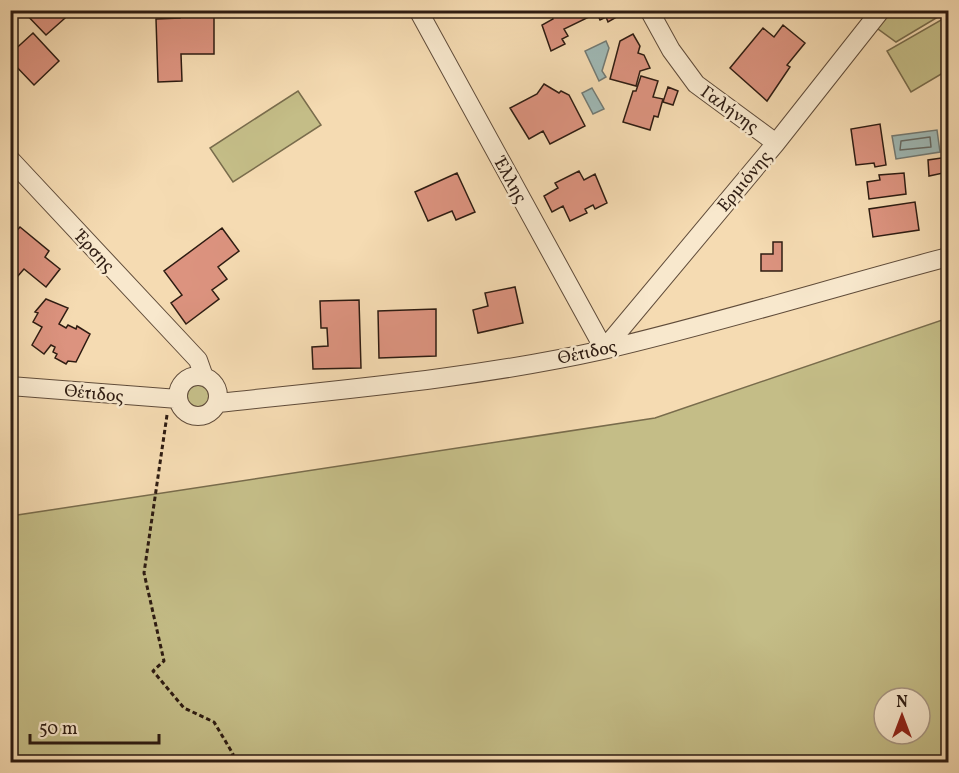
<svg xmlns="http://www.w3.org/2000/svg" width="959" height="773" viewBox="0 0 959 773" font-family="Vollkorn,serif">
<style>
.green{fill:#c4bd87;stroke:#796c4c;stroke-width:1.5;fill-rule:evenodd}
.water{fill:#9fb9b6;stroke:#727a74;stroke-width:1.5}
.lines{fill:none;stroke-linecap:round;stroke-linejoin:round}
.shore{stroke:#666a64;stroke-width:1.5}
.building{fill:#dc937f;stroke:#2e1c12;stroke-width:1.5}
.street-casing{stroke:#604c3a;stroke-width:20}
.path{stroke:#2e1c12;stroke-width:3;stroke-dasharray:4.5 3;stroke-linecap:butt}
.street{stroke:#f8e8cd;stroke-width:18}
.labels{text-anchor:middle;stroke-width:5;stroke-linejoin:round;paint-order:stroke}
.street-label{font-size:18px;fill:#2e1c12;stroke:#f8e8cd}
</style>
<rect width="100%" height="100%" fill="#f5dbb2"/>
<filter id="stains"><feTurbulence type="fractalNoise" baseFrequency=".00333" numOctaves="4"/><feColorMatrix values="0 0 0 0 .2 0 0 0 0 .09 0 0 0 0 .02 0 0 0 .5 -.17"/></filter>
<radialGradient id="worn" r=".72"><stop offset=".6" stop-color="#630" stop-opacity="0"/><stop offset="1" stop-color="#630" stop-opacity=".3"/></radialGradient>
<path class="green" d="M886,11h62l-52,31 -22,-16z
M948,16v54l-37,22 -24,-41z
M298,91l23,34 -88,57 -23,-34z
M948,318v444h-937v-246l644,-98zM884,698h36v36h-36z
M186 397a12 12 0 1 1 24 0a12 12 0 1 1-24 0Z"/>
<path class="water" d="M606,41l3,7 -7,23 4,6 -7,4 -14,-30z
M592,88l12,21 -11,5 -11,-21z
M937,130l3,22 -44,7 -4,-23z"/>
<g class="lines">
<path class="shore" d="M930,137l1,10 -31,3 1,-9z"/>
</g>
<path class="building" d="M22,10h51v1l-27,24z
M179,10h14v4h21v40h-33l1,27 -24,1 -2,-63 24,-1z
M549,10h71l2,4 -14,8 -2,-5 -6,3 -3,-7 -33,16 4,7 -6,3 3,5 -14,7 -9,-26 11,-6z
M783,25l22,18 -18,22 3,2 -23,34 -37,-33 33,-40 11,9z
M33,33l26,28 -25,24 -24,-25v-6z
M633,34l7,12 -2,7 6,2 6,13 -10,3 -4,15 -26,-7 10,-38z
M641,76l17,5 -5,16 10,2 -5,18 -4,-1 -4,14 -27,-8 10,-31h3z
M544,84l15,9 2,-2 8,4 16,31 -35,18 -7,-13 -14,8 -19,-31 27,-14z
M668,87l10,4 -5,14 -10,-3z
M880,124l6,41 -11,2 -1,-4 -18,2 -5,-36z
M948,157v15l-19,4 -1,-16z
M579,171l5,9 11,-6 12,29 -12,6 -2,-4 -8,4 2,4 -17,8 -7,-15 -11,6 -8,-16 14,-8 -3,-5z
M457,173l18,39 -19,8 -4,-9 -24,10 -13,-29z
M904,173l2,21 -37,5 -2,-17 13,-2 -1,-5z
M915,202l4,28 -46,7 -4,-28z
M20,227l29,24 -4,6 15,12 -14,18 -22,-18 -14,16v-47z
M222,228l17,23 -21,16 9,12 -15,11 7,9 -33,25 -15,-21 11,-8 -18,-24z
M773,242h9v29h-21v-17h12z
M515,287l8,36 -45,10 -5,-23 15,-4 -3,-13z
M46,299l22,9 -9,16 7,4 2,-3 8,4 1,-3 13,8 -14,28 -8,-1 -2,3 -11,-6 2,-4 -4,-2 2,-5 -4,-2 -7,9 -12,-9 10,-18 -9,-5 5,-9 -3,-1z
M359,300l2,68 -48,1 -1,-22 16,-1 -1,-18h-6l-1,-27z
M436,309v47l-57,2 -1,-47z
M10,313h3l-1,48h-2z"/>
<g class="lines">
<g class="street-casing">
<path id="street" d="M418,10l186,339 172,-206 105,-133
M649,10l22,40 25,34 80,59
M10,159l188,201 6,17
M178 396a20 20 0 1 1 40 0a20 20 0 1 1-40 0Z
M10,386l168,13
M218,403c129,-14 259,-25 385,-53 116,-27 231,-63 345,-93"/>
</g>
<path class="path" d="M167,415l-23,158 20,88 -11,10 31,37 30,14 19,32 -5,8"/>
<use href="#street" class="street"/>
</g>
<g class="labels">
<g class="street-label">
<text transform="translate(730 109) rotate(36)" y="6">Γαλήνης</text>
<text transform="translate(511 180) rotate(61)" y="6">Έλλης</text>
<text transform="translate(744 181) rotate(-50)" y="6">Ερμιόνης</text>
<text transform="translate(95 251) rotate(47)" y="6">Έρσης</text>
<text transform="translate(587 352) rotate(-12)" y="6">Θέτιδος</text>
<text transform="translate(94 393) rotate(6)" y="6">Θέτιδος</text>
</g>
</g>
<rect width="959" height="773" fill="none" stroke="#f5dbb2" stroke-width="36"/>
<rect x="12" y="12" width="935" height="749" fill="none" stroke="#2e1c12" stroke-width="3"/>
<rect x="18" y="18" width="923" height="737" fill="none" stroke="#2e1c12" stroke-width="1.5"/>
<g transform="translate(902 716)"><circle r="28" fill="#f8e8cd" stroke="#a79682" stroke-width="1.5"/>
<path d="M0-4.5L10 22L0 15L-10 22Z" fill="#8f2418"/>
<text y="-9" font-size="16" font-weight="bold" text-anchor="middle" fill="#2e1c12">N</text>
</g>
<path d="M30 734v9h129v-9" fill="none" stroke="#2e1c12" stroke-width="3"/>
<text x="39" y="734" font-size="18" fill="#2e1c12" stroke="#f8e8cd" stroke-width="4.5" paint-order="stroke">50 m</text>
<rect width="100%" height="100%" filter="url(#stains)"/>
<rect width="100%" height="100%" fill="url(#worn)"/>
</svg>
